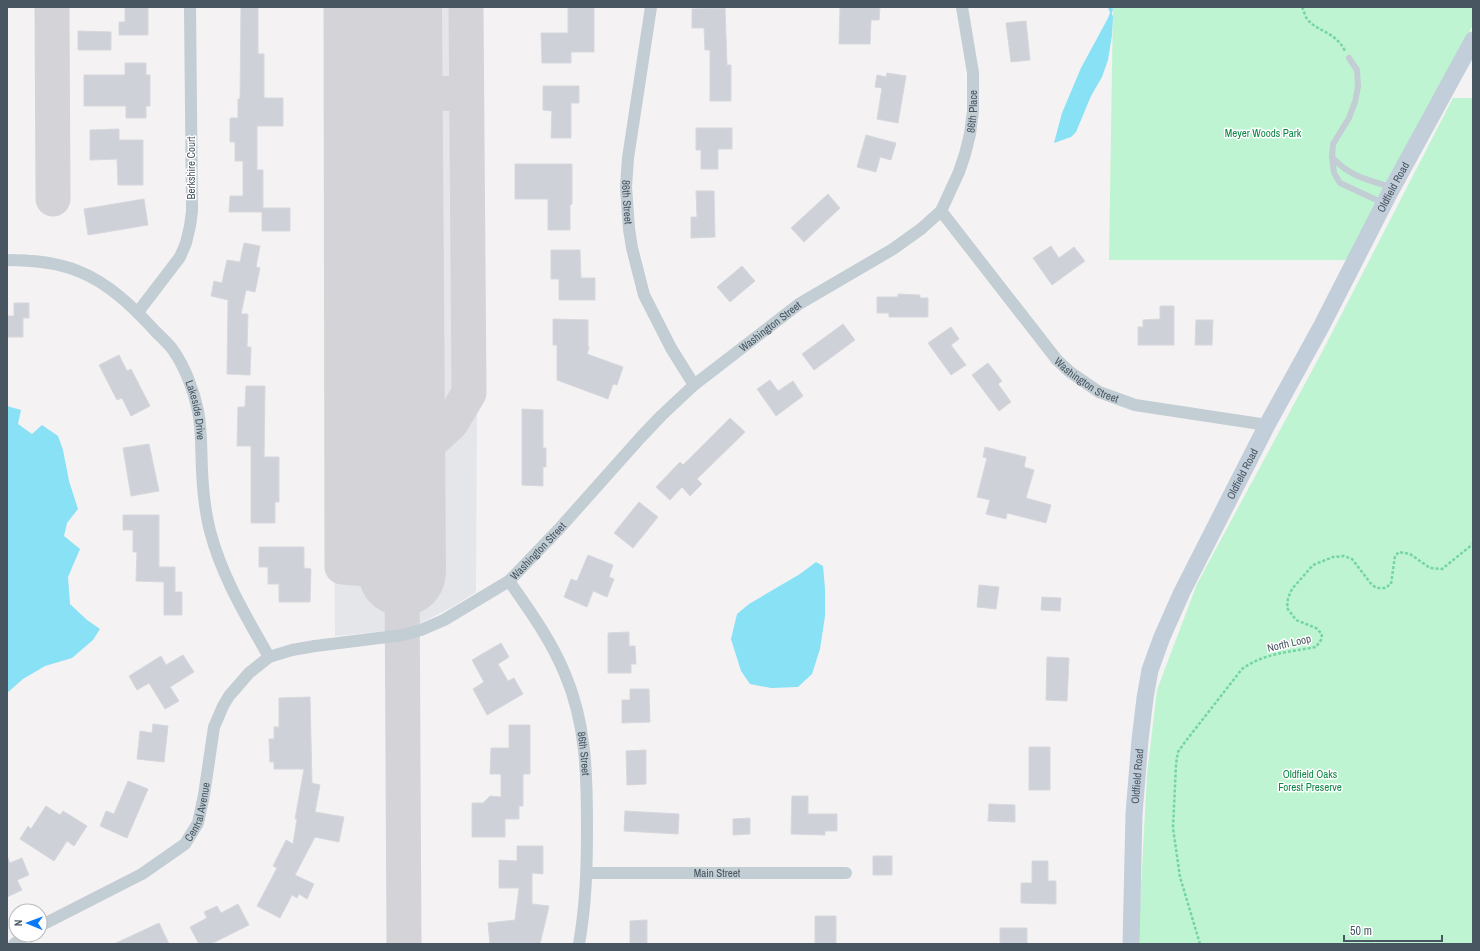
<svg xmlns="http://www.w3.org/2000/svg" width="1480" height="951" viewBox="0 0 1480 951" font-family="'Archivo Narrow',sans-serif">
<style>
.airport{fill:#e4e6ea}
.green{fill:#bef4d1}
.water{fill:#88e1f4}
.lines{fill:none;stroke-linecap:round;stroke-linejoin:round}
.stream{stroke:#88e1f4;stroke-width:4}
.taxiway{stroke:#d4d4d8;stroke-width:35}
.runway{stroke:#d4d4d8;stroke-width:88}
.building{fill:#ced1d8;stroke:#d6d8de}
.path{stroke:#73d5a2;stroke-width:2.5;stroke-dasharray:3 2;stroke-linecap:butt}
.lane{stroke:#c2cdd4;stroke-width:6}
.street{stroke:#c2cdd4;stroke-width:12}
.secondary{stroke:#c2ceda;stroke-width:17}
.labels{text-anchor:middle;stroke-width:3;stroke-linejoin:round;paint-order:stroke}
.street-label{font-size:11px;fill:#485662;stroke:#fff}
.park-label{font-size:11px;fill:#0f8647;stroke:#fff}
</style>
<rect width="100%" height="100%" fill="#f4f2f2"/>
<path class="airport" d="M331,7h143l3,398 -1,187 -24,15 -33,17 -42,8 -42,4z"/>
<path class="green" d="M1113,7h360v18l-123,235h-241z
M1453,98h20v846h-335l9,-170 10,-84 40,-106 124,-230z"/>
<path class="water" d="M1111,10l2,7 -1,18 -4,25 -6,17 -11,19 -15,36 -5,5 -17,6 8,-30 19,-45 27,-50z
M7,406l14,4 -3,14 14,10 10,-9 16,11 5,14 6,31 9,28 -11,14 -3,13 16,13 -12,28 2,27 17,16 13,9 -7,11 -21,18 -27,8 -22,13 -16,14z
M816,562l7,4 2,23v27l-5,33 -8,25 -14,13 -27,1 -21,-4 -9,-13 -10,-32 6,-25 12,-10 51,-30z"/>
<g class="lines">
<path class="stream" d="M1110,7l1,3"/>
<path class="taxiway" d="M52,7l1,192
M341,7l1,560 60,5 2,372
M341,96l125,-3
M401,469l50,-46 18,-30 -3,-386"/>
<path class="runway" d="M398,7l4,565"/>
</g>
<path class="building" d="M125,7h23v28h-29v-13h6z
M241,7h17v47h6v44h19v28h-26v44h6v38h27v23h-28v-19h-33l1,-16h13v-35h-8v-19h-5v-24h8v-19h2z
M568,7h26v45h-23v11h-29l-1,-30h27z
M840,7h40l-1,13h-8l-1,24h-31z
M725,8l2,57h4v36h-21v-51h-5l-1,-22h-12v-19z
M1026,21l4,39 -19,2 -5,-39z
M78,31l33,1v18h-33z
M125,63h21v12h4v31h-4v12h-20v-12h-42v-31h41z
M887,73l19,3 -8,47 -21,-4 5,-31 -7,-1 2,-12 9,2z
M543,86h36v17h-8v35h-20l1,-27 -9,-1z
M696,128h36v21h-14v20h-17v-19h-5z
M119,129v11h24v45h-25l-1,-26 -27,1v-30z
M866,135l30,8 -5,17 -11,-3 -4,15 -19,-5z
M515,164h57v40l-2,1v25h-22v-31h-33z
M696,191h18l1,46 -24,1v-21h6z
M828,194l12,14 -36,34 -13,-14z
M144,199l4,26 -60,10 -4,-26z
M244,243l16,3 -4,21 4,1 -5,24 -9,-2 -5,24h7l-1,33h4l-1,28 -23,-1 1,-74 -17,-4 3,-15 8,2 5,-23 13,2z
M1051,246l8,12 15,-11 11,14 -33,24 -19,-27z
M551,250h29l1,28h14v22h-36v-21h-8z
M742,266l13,15 -25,21 -13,-15z
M898,294l22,1v3h8v19h-39v-4h-12v-16h21z
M14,303h15v15h-6v19h-16v-21h7z
M1160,306h14v39h-36v-18h5v-7l17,-1z
M553,319l35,1v26l1,1 -2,7 36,13 -6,18 -4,-1 -5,15 -51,-19v-35h-4z
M1196,320h17l-1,25h-17z
M843,324l12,16 -41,30 -12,-16z
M951,327l8,12 -8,6 15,20 -15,10 -23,-32z
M119,355l8,16 4,-2 19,37 -19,10 -9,-18 -5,2 -18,-35z
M988,363l14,18 -4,3 13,18 -12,9 -27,-36z
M770,380l8,11 15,-10 10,15 -27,20 -19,-27z
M246,386h19l-1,71h15v45h-4v21h-24v-77h-14l1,-39h7z
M522,409l21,1v38h3v19h-3v19l-21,-1z
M730,418l15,14 -48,47 5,5 -12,12 -8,-9 -12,13 -14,-13 24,-25 3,3z
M149,444l10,47 -28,5 -8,-48z
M985,447l41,10 -2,10 10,3 -8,28 25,7 -5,18 -39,-10 -1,6 -20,-5 4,-14 -13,-3 10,-39 -4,-1z
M639,502l19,15 -25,31 -19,-15z
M123,515h36v52h16v25h7v23h-18v-33l-28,-1 1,-29h-4v-22h-10z
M259,547h45v21l7,1 -1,33h-31v-18h-11v-17h-9z
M588,555l25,10 -4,12 5,2 -7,18 -14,-6 -6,16 -23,-10 7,-18 6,2z
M979,585l20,2 -3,22 -19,-2z
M1042,597l19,1 -1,13 -19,-1z
M629,632v14h6l1,18h-5v9h-23v-40z
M501,643l8,14 -11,7 10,17 6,-3 9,16 -36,21 -14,-26 11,-7 -12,-22z
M183,655l11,17 -24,15 9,14 -14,8 -16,-26 -12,7 -8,-14 32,-20 5,9z
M1047,657l22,1 -2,43 -21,-1z
M630,689h19l1,33 -28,1v-23h8z
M310,697l2,86 8,2 -5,27 29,5 -5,25 -24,-5 -20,38 19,9 -7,15 -8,-5 -2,4 -5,-3 -12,23 -23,-12 20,-38 -4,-2 13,-26 7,4 4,-25h-2l9,-50h-30v-7h-4l-1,-23h5v-12h5v-29z
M153,724l15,2 -4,36 -27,-3 3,-28 12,2z
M509,725h21v49h-7v32h-4v13h-14v18h-33v-34h11l7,-7 11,1v-23h-11l1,-26h18z
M1029,747h21v43h-21z
M646,750v34l-19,1 -1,-34z
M128,781l20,8 -21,49 -27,-12 6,-15 8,3z
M792,796h16v18h29v17h-12v4l-34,-1z
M989,804l26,1v17l-27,-1z
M46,806l14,9 3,-4 24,15 -13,20 -7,-5 -13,20 -34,-22 8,-13 3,3z
M625,811l54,3 -1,20 -54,-3z
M750,818v16l-17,1v-16z
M517,846h26v28l-11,-1v31l17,2 -9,38h-50l-2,-21 27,-3 4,-32h-20v-28l18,1z
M7,856l3,7 12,-5 7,17 -12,5 5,10 -15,7z
M873,856h19v19h-19z
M1032,861h16v20h8v23l-35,-1v-20h11z
M238,904l11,21 -38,19h-12l-9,-17 17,-9 -3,-6 13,-6 4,7z
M815,916h21v28h-21z
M647,920v24h-17v-23z
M159,923l10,21h-55z
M1000,928h27v16h-27z"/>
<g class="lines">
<path class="path" d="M1302,7c2,4 3,9 5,12 12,14 28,12 38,32
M1200,944l-20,-67 -7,-49 3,-64 2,-12 7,-10 57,-73c22,-16 48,-17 74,-22l5,-7 1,-6 -6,-6 -20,-8 -9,-12 1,-10 4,-9 21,-24 20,-8 11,-1 8,3 20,26 5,3h8l6,-4 4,-28 4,-4 11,2 20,14 12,1 31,-25"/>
<path class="lane" d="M1349,58l8,12 1,17 -3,15 -6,16 -16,26 -1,13 2,16 6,10 43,20
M1333,158c16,18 35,22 58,29"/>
<g class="street">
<path id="s1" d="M651,7l-23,151 -2,29 3,42 3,19 12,47 27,53 23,37"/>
<path id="s2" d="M941,211l116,149 13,12 29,20 36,13 132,20"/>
<path id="s3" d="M7,260c24,0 49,2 71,11 31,12 56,37 78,61 6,6 12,11 17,18 12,17 21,41 25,61 4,20 3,40 4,60 1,20 3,41 8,60 12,46 36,85 59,126"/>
<path d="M138,312l42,-55 6,-14 4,-17 2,-15 -2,-204"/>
<path id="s4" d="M509,581c21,30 42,59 56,93 21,49 22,100 22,152 0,41 -1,78 -8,118"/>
<path id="s5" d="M587,873h259"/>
<path id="s6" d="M40,926l102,-52 43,-30 13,-21 6,-28 10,-68 9,-21 6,-10 20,-23 20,-16 23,-7 23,-4 88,-11 18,-5 23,-10 65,-39 50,-52 82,-92 20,-21 33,-31 105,-81 94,-55 28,-20 20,-18 18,-39 6,-18 5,-20 3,-23v-38l-11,-66"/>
<path d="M14,944l12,-9"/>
</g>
<path class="secondary" id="s7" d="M1131,944l3,-130 6,-74 5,-42 5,-28 12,-33 20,-45 85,-167 54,-98 68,-133 84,-154"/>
</g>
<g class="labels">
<g class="street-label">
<text dy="4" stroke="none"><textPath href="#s6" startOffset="1313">86th Place</textPath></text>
<text transform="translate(191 168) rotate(-90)" y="4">Berkshire Court</text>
<text dy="4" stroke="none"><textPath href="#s7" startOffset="816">Oldfield Road</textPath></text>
<text dy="4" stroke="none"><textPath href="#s1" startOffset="197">86th Street</textPath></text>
<text dy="4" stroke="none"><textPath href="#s6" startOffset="1001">Washington Street</textPath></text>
<text dy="4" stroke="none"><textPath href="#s2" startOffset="225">Washington Street</textPath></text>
<text dy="4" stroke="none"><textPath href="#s3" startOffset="262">Lakeside Drive</textPath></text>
<text dy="4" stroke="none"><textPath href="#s7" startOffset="492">Oldfield Road</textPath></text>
<text dy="4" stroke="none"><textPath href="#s6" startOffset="677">Washington Street</textPath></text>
<text transform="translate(1289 643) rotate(-13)" y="4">North Loop</text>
<text dy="4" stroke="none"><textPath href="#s4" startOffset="191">86th Street</textPath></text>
<text dy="4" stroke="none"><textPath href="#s7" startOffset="168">Oldfield Road</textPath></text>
<text dy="4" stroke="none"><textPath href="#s6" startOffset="202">Central Avenue</textPath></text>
<text dy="4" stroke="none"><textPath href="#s5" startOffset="130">Main Street</textPath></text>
</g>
<g class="park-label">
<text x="1263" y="137">Meyer Woods Park</text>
<text x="1310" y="778">Oldfield Oaks<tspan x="1310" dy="13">Forest Preserve</tspan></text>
</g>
</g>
<rect width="1480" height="951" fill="none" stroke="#485662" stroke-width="16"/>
<g transform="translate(28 923) rotate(271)"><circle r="19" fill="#ffffff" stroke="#b6bbc0"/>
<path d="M0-3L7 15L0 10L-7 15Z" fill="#0a79f6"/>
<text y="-6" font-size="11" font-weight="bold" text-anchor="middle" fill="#485662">N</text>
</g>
<path d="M1344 935v6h98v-6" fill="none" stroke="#485662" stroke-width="2"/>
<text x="1350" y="935" font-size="12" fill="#485662" stroke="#ffffff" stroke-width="3" paint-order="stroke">50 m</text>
</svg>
